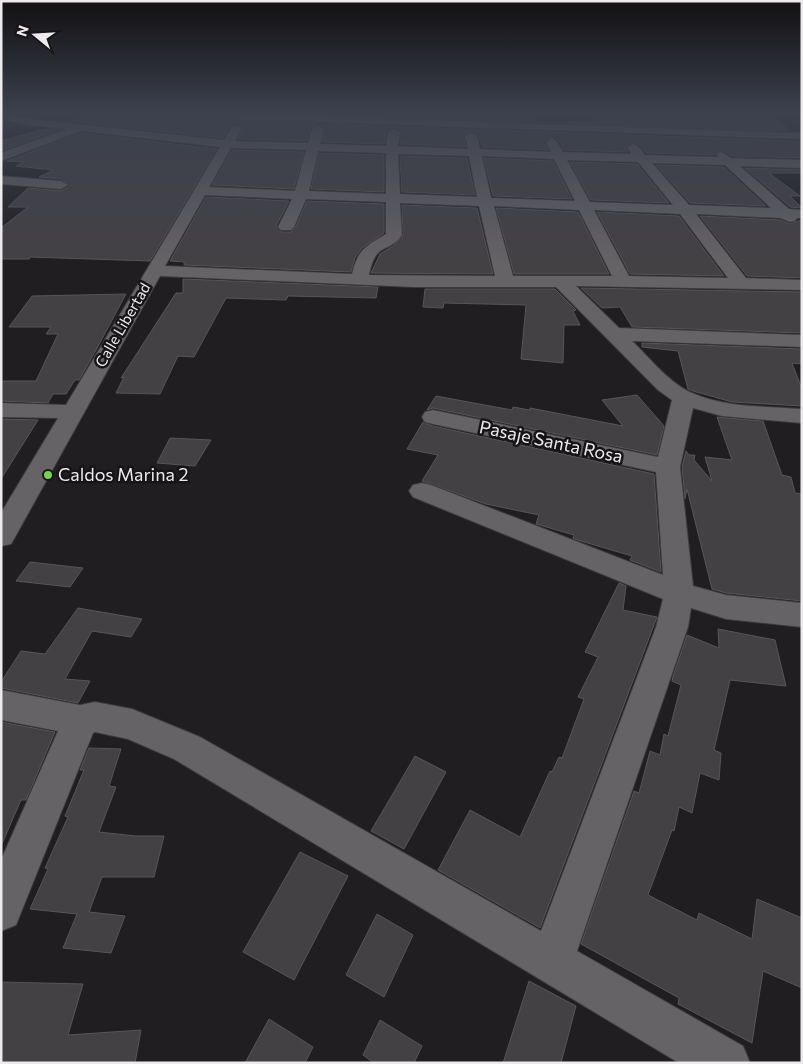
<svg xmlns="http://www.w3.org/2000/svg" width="803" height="1064" viewBox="0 0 803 1064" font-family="Commissioner,sans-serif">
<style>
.building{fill:#444145;stroke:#585559}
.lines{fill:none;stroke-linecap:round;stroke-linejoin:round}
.minor-casing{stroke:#3c3a3d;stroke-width:2}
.minor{fill:#666367;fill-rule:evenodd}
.poi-dot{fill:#7bd156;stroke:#171418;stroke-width:2}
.labels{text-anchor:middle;stroke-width:5;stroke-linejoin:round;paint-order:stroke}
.far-street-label{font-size:15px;fill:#eceaed;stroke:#171418}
.street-label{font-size:18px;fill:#eceaed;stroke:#171418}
.poi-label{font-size:18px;fill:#eceaed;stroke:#171418;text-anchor:start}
</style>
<rect width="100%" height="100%" fill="#201e21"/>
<path class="building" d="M101,113h140l-5,3 3,5 560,20 3,3v14l-70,-2 -10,-6 -4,1 -2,4 -70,-2 -8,-9 -5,-2 -8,6 3,4 -64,-2 -6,-11 -5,-3 -9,6 4,8 -66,-3 -3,-11 -7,-5 -9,4 3,12 -66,-3 2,-13 -7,-4 -9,5 -2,12 -62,-2 4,-14 -7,-4 -9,4 -3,13 -69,-2 6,-11 -8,-4 -6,2 -7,12 -153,-17z
M262,113h89l53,2v-2h128l5,9h58l-8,-9 185,1 17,17z
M45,129l13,1 -57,21v-10z
M81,133l136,16 -67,112 -120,-4 -1,2h-28v-31l27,-21h-20l20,-19 33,3 9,-5 -9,-7 -22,-2 14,-7 -37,-4 8,-4 -17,-1z
M232,150l72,2 -10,37 -82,-4z
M319,153l65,2v37l-73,-3z
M400,156l67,2 8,37 -73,-3z
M484,158l69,3 19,38 -79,-3z
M570,162l67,2 32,39 -78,-3z
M656,165l68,2 42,39 -76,-3z
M745,168l57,2v3h-33l31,23h-10l12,12 -12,-1z
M206,197l83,4 -13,25 5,6h10l4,-4 12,-27 77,3v29l-22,15 -7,10 -4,14 -167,-7v-3l-14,-1z
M402,205l75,3 16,66 -122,-1 9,-19 13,-8 10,-10z
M496,208l82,4 31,62h-95z
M597,212l82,4 45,60 -94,-2z
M700,216l81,4 9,4 12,-4v58l-55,-2z
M183,279l195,8 -2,11 -88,-2 -2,4 -60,-2 -32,59 -16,-1 -18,38 -44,-1 8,-16 -3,1 55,-85h7z
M581,288l221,4v41l-170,-6 -12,-20 -18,1z
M425,289h130l21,21 -3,1 7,14h-16l-1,38 -42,-4 5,-54 -82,-2 -1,5 -20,-1z
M126,294l-31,58 -16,28h-4l-9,14h-13l-5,9 -47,-2v-20h35l22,-47h-12l5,-7h-42l23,-31z
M642,343l160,6v15l-10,-1 10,26v17l-70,-4 -39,-11 -5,-2 -10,-38 -36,-4z
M637,395l27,31 -7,29 -224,-47 -6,2 9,-14 76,14 1,-3 17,3v-2l93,18 -21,-26z
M717,417l46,4 19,54 9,2 4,16 7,1v107l-76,-8 -14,-4 -25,-100 -2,10 -3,-32 4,-16 3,4h6l-1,5 18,21 -7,-24 27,3z
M1,419l37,1 -37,59z
M423,422l10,4 221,48 7,98 -31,-12 2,-4 -58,-17 -1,-1 1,-3 -38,-11 3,-9 -53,-11 -64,-23 16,-26 -31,-6z
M170,438l41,2 -16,26 -38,-3z
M30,562l53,6 -13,19 -54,-6z
M619,583l7,3 -3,24 34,7 -117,311 -102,-58 32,-60 50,27 30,-66 2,1 7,-15 3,1 22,-59 -6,-2 20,-40 -13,-5z
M78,608l64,11 -11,18 -39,-6 -27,48 25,2 -12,22 -77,-15v-6l20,-31 24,3z
M718,629l57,11 11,46 -56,-6 -16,70 7,3 -2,27 -19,-7 -8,40 -13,-6 -5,24 -2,-1 -24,65 49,25 2,-7 53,26 5,-40 45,19v70l-39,-17 -11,72 -74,-39 1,-6 -98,-54 53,-153 5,2 11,-42 10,4 4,-21 4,2 13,-51 -9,-4 1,-5 14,-41 32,13z
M1,722l54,10 -29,68h-5l-20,46z
M89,748l32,1 -12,37 7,1 -17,45 37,4h28l-10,41h-52l-13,35 36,4 -14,37 -48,-5 14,-34 -47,-5 18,-40 -3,-1 23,-51 -3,-1 19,-46h-4z
M415,756l31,16 -42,77 -33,-18z
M300,852l48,24 -54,104 -51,-28z
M377,914l36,21 -29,62 -38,-22z
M529,981l47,25 -15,57h-58z
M1,982l82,2 -15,51 73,-5 -6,33h-134z
M269,1019l44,28 -8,16h-60z
M380,1020l42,26 -8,17h-40l-11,-8z"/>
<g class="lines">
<g class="minor-casing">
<path id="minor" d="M1,113l29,6 194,21 8,-13 4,-1 6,3 -7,12 73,2 4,-14 6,-3 6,3 -4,15 66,2 2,-14 6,-3 6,3 -2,14 70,3 -3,-13 6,-3 6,3 3,13 71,3 -5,-10 6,-4 4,2 7,12 69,2 -5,-6 6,-4 4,1 8,10 72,2 1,-4 4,-1 9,6 71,2v8l-62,-2 49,43 13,1v8h-5l-2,3 -5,1 -9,-4 -85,-4 50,64 56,2v10l-226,-4 43,42 183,7v12l-170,-6c18,17 37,42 60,52 33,15 75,13 110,16v14l-80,-7 -29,-8 -13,59 13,119 33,9 76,8v24l-76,-8 -35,-11 -3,19 -111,324 166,95 7,17h-71l-505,-304 -46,-20 -33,-7 -2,1 -77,192 -15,6v-71l57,-129 -57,-11v-30l79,15 15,-3 37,7 68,28 341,194 115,-304 7,-28 -250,-102 -4,-6 4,-6 9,-2 9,2 232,90 -7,-103 -223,-48 -8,-2 -3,-5 3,-5 8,-2 225,47 14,-57 -14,-10 -102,-103h-142l-254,-11 -145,261 -4,7 -10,2v-33l57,-95 -57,-1v-14l65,2 154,-258 -139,-16 -80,30v-8l65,-24 -36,-4 -29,-7zM231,148l75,2 -11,41 -86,-4zM318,151l68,2v41l-77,-3zM398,154l71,2 8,41 -77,-3zM482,156l72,3 21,42 -84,-3zM567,160l71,2 35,43 -83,-3zM652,163l73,2 46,43 -82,-3zM205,195l87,4 -14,28 3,3h10l3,-3 12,-28 80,3v32c-20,12 -28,15 -34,40l-187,-8zM400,203l79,3 16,70 -126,-1c7,-35 19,-20 33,-40zM494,206l85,4 33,66h-99zM594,210l86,4 48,64 -99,-2z
M243,114l559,19v6l-563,-20 -1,-2z
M1,176l60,5 7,4 -7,4 -60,-5z"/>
</g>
<use href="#minor" class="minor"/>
</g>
<linearGradient id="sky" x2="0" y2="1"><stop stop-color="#121012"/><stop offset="0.43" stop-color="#3c414e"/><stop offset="1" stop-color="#3c414e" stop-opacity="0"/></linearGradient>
<rect width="803" height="262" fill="url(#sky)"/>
<circle class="poi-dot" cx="48" cy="475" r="5"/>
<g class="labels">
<g class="far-street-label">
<text transform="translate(123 325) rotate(-60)" y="5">Calle Libertad</text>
</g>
<g class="street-label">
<text transform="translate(551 442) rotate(12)" y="6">Pasaje Santa Rosa</text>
</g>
<g class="poi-label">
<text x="58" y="481">Caldos Marina 2</text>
</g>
</g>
<rect width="803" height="1064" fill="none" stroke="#eceaed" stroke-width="5"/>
<g transform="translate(35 35) rotate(288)" stroke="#171418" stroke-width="4" paint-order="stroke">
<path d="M0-4L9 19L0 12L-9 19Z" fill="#eceaed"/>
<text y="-8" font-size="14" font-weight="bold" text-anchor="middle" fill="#eceaed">N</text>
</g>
</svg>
